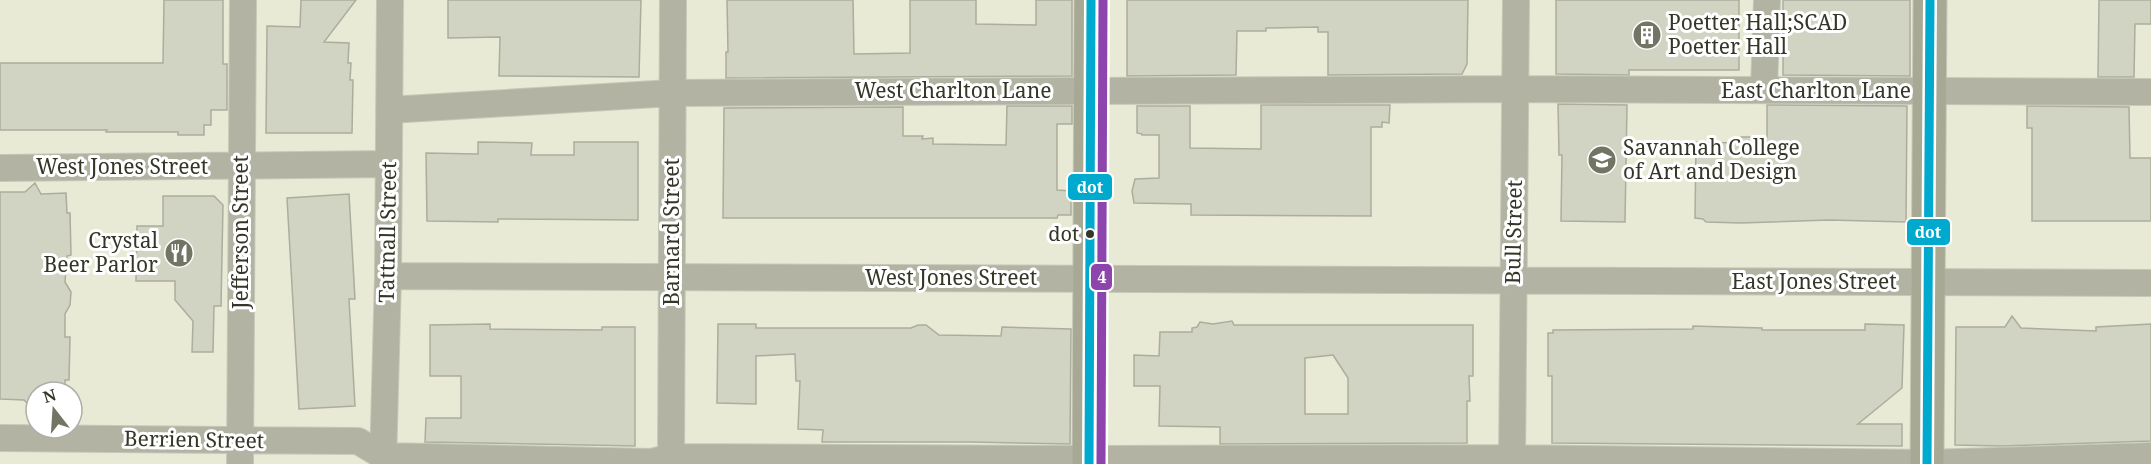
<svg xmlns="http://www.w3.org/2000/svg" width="2151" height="464" viewBox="0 0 2151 464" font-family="'Noto Serif',serif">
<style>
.building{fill:#d1d3c3;stroke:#acad9d;stroke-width:1.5;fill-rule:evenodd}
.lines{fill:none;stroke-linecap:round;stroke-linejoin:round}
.minor-casing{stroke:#c6c8b8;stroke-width:28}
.major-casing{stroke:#c6c8b8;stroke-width:35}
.minor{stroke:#b2b3a3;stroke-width:26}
.major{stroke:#a7a994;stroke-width:33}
.bus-1-casing{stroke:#fff;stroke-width:14}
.bus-2-casing{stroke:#fff;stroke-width:14}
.bus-1{stroke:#00a9ce;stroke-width:9}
.bus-2{stroke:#8e44ad;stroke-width:9}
.bus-dot{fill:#343627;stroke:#fff;stroke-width:2}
.labels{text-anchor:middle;stroke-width:6;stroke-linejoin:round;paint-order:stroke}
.bus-label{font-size:20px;fill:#343627;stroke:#fff;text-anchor:end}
.poi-label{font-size:21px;fill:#343627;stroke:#fff;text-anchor:start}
.street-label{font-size:21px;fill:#343627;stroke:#fff}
.line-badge{stroke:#fff;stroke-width:2}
.badge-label{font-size:16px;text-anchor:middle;font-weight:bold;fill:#fff}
</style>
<rect width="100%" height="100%" fill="#e8ead6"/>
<path class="building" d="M164,0h59v64h4v46h-16v15h-7v10h-26v-3h-72l1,-2h-107v-67h163z
M301,0h55l-32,42 25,1 -1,20h3l-1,17h3l-1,53h-86l1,-107 33,1z
M448,0h193l-2,77 -140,-1 1,-39 -52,1z
M727,0h126l1,54 56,-1v-53h66v24l60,1v-25h36v76l-346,2v-26h2z
M1127,0h341l-1,64 -5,10 -134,1v-43h-10v-5l-52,1v3h-29l-1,44 -109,1z
M1556,0h183v70h-110v5l-73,-1z
M1783,0h127v76l-127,-1z
M2099,0h52v24h-16l-1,53h-36z
M1558,104l69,1 -2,117 -64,-1 1,-66h-3z
M1261,105h129l-1,18 -7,-1v5h-11v89l-180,-1v-11l-57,-1 -2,-12 3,-12 24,-1v-43h-17v-1l-5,-1v-27h53v42l71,1z
M1767,105l140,1 -1,116 -77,-2 -88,3 -35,-1 -3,-3 -8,-1 1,-76 45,1v-6h26z
M1007,106h65v18h-15v66l14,1v24h-13l-1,3h-334l1,-110 179,-1v29h20l-1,3 11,-1v6l73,1z
M2027,106l102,1 1,51h21v63h-119v-93h-5z
M478,142l54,1 -1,12h43v-13h64v78l-140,-1v3l-71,-1 -1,-68 52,1z
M35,183l6,11 25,-1 1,20h3l1,42 -4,1 -2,26 6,10 -1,13 -5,9v23h5l-1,43h-4v12h-29l-1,11h-8l-3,-3 -24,-1v-207h25z
M349,194l6,105h-6l6,107 -56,3 -12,-211z
M163,196h51l9,9 -2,101h-7l-1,46h-21l1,-31 -18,-21v-19h-39l1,-55h26z
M2012,316l9,12 75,3v-4l55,-3v117l-150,5 -46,-1 1,-118h49z
M1232,321l2,4h239v51h-4l1,25h-3v42l-247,1v-17l-61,-1 1,-40h-26v-31l25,1 1,-24h32v-4l5,-1 3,-5 13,2zM1333,355l15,23v36h-43v-56z
M490,324v5l112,1v-3h33v119l-210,-4 1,-24h35v-42h-31v-51z
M718,324h38v4h155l7,-3h8l13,10 62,1 1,-9 69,2 -1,115 -100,-2h-148l1,-12 -25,-1 2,-48h-4l-1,-27 -39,2v48l-39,-1z
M1865,324l39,1 -2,63 -44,36h44v22l-350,-3v-67h-4v-43h5v-3l140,-1v-3l69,2v2h103z"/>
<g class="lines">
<g class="minor-casing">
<path id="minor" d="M1764,90l3,-90
M389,110l283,-17 845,-4 634,3
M0,168l389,-4
M388,276l1763,7
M0,438l358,3 25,15 268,6 20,-5 418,2 423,-1 415,5 224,-7
M240,464l3,-464
M383,464l5,-188 2,-276
M671,464l2,-464
M1512,464l4,-464"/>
</g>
<g class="major-casing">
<path id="major" d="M1089,464l2,-464
M1927,464l3,-464"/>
</g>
<use href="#minor" class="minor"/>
<use href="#major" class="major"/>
<g class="bus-1-casing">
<path id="bus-1" d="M1089,464l2,-464
M1927,464l3,-464"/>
</g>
<g class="bus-2-casing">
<path id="bus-2" d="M1101,464l2,-464"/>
</g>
<use href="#bus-1" class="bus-1"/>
<use href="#bus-2" class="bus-2"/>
</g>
<defs>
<g id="building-disc" transform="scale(1.5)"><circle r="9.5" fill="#737564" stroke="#fff"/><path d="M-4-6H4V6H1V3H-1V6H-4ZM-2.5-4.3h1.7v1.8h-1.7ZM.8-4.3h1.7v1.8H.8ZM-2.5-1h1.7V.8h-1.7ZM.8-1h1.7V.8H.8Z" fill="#fff"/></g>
<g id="university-disc" transform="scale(1.5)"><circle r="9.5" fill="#737564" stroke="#fff"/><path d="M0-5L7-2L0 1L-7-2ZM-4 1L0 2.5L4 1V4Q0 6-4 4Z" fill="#fff"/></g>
<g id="restaurant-disc" transform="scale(1.5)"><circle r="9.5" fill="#737564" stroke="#fff"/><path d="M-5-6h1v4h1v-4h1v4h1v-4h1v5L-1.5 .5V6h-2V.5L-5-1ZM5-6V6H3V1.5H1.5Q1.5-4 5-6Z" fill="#fff"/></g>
</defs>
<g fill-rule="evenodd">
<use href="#building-disc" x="1647" y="35"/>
<use href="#university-disc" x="1602" y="160"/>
<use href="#restaurant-disc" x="179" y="253"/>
</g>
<circle class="bus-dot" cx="1090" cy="234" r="5"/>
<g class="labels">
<g class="bus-label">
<text x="1079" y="241">dot</text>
</g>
<g class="poi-label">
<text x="1668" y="30">Poetter Hall;SCAD<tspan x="1668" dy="24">Poetter Hall</tspan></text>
<text x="1623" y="155">Savannah College<tspan x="1623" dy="24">of Art and Design</tspan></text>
<text x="158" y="248" text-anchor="end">Crystal<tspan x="158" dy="24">Beer Parlor</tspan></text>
</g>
<g class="street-label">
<text x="953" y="98">West Charlton Lane</text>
<text x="1816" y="98">East Charlton Lane</text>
<text x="122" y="174">West Jones Street</text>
<text transform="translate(241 232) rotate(-90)" y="7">Jefferson Street</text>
<text transform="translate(388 232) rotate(-89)" y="7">Tattnall Street</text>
<text transform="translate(672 232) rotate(-90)" y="7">Barnard Street</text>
<text transform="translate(1514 232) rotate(-89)" y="7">Bull Street</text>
<text x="951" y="285">West Jones Street</text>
<text x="1814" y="289">East Jones Street</text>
<text transform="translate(194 440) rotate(1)" y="7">Berrien Street</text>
</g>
</g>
<g class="line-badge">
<rect x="1067" y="173" width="46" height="28" rx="6" fill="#00a9ce"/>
<rect x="1906" y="218" width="45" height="28" rx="6" fill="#00a9ce"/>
<rect x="1090" y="263" width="23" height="28" rx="6" fill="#8e44ad"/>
</g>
<g class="badge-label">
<text x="1090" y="193">dot</text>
<text x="1928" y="238">dot</text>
<text x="1102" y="283">4</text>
</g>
<g transform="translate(54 410) rotate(343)"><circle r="28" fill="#ffffff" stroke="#aeafa9" stroke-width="1.5"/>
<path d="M0-4.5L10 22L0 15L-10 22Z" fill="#737564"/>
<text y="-9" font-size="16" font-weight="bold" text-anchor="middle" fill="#343627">N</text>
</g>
</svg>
